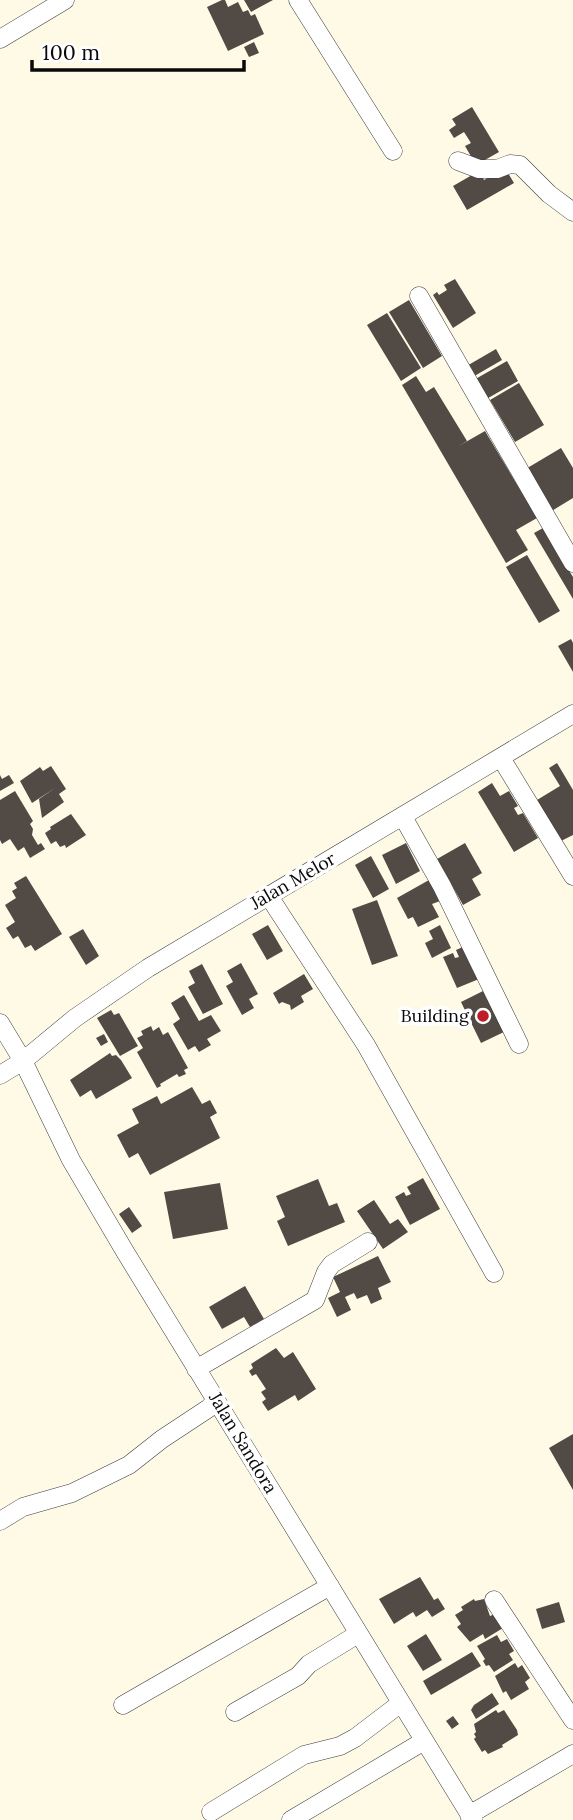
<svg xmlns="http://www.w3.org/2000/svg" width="573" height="1820" viewBox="0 0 573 1820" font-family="Lora,serif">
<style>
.building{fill:#524a45}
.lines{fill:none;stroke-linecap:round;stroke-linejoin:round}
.minor-casing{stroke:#3c3c3c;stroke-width:19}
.minor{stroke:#fff;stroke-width:18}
.poi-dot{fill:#be1d27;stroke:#fff;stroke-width:2.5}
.labels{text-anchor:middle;stroke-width:7;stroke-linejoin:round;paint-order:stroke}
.street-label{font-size:18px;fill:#090909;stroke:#fff}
.poi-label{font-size:18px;fill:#090909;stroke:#fff;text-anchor:end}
</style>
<rect width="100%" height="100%" fill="#fffae6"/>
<path class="building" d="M222,0h3l3,7 10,-5 5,10 5,-2 3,6 4,-2 9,20 -36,17 -21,-44z
M244,0h29l-22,12z
M254,42l5,11 -10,4 -5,-10z
M472,107l27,45 -23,13 -11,-19 6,-3 -7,-11 -10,6 -5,-8 7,-5 -4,-6z
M505,168l9,15 -47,27 -14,-24 26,-15 5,9z
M455,279l21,34 -23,15 -20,-33 4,-3 2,3 8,-5 -3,-5z
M409,300l33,56 -19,12 -34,-56z
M387,313l34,55 -20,13 -34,-56z
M496,349l6,11 -31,18 -6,-11z
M507,361l11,20 -35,20 -11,-20z
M416,376l10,16 8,-5 33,54 -10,6 28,-16 52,87 -21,12 12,20 -22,13 -104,-178z
M519,383l25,42 -29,17 -25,-42z
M561,448l12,20v30l-23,14 -26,-42z
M543,528l30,49v22l-39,-66z
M527,555l33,56 -21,12 -33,-56z
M571,639l2,4v29l-15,-26z
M557,763l16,27v45l-12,6 -24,-41 23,-14 -11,-18z
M51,766l15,23 -7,5 5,8 -22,16 -3,-19 16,-11 -23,15 -12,-22 20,-14 3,4z
M0,775l2,4 7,-4 5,8 -14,8z
M492,783l8,13 9,-5 9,15 -4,2 4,7 5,-2 15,25 -24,14 -36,-60z
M15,791l18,30 -3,3 3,5 -1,6 6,10 3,-2 4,6 -15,9 -6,-11 -6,4 -8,-12 -8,5 -2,-4v-40z
M71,814l15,21 -20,13 -1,-3 -5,2 -4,-6 -5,3 -6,-11 6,-4 -1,-2z
M406,843l14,28 -24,13 -14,-29z
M465,843l17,30 -10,6 9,16 -18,10 -26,-46z
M371,856l18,33 -16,9 -18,-33z
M26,876l36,58 -27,17 -4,-6 -6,3 -7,-12 -5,3 -7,-11 9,-6 -10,-17 11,-7 -4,-7 5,-3 -3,-5z
M429,880l11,21 -8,3 7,13 -21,10 -5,-10 -5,2 -11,-21z
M377,900l21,56 -26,9 -20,-56z
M268,925l15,26 -16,9 -15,-26z
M440,925l11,23 -19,10 -7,-15 8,-4 -4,-8z
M83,929l16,27 -13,9 -17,-28z
M465,946l14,33 -22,9 -14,-31 10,-4 2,5 4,-1 -3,-7z
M241,963l17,31 -9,5 5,9 -12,7 -16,-29 7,-4 -6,-11z
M202,964l21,40 -20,10 -15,-27 7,-4 -6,-12z
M304,974l9,15 -12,7 3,6 -13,8 -1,-5 -8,-3 -3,2 -6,-11z
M483,991l4,8h3l16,32 -25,12 -20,-41z
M184,995l15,26 12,-6 10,16 -14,8 4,6 -12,7 -4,-6 -7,4 -15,-26 7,-5 -9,-16z
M111,1010l3,5 5,-2 19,33 -18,10 -23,-38z
M151,1026l2,5 6,-4 4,8 5,-3 20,36 -4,2 2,4 -7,3 -2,-3 -17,10 1,2 -4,2 -20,-36 6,-4 -6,-10 6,-3 -2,-4z
M104,1034l4,8 -7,4 -5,-8z
M110,1053l2,3 4,-1 5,5 11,18 -36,21 -5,-9 -11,7 -10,-17z
M192,1087l10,17 8,-4 7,13 -7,4 10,21 -70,37 -12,-22 -9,5 -12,-23 22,-12 -7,-14 25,-13 4,8z
M423,1178l17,31 -30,16 -15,-28 9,-5 2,4 5,-2 -4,-7z
M318,1179l11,27 8,-3 8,19 -57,24 -11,-25 8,-4 -9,-21z
M220,1183l8,46 -55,10 -9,-47z
M374,1200l16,24 8,-5 10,13 -25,17 -26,-38z
M129,1207l13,19 -10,7 -13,-19z
M378,1256l13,26 -13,6 4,11 -11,5 -4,-9 -10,4 -3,-6 -9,4 6,13 -14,7 -9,-19 12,-6 -7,-15z
M245,1286l19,33 -14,8 -6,-10 -22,12 -13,-22z
M276,1348l8,10 9,-6 23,37 -18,12 -3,-6 -27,16 -6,-9 4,-3 -5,-7 5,-3 -10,-15 -4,2 -3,-5 4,-3 -2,-4z
M573,1434v56l-24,-42z
M420,1577l14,23 4,-2 7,11 -13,8 -5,-7 -11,7 -3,-5 -19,12 -15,-25z
M474,1599l1,2 9,-2 6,17 5,-2 8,14 -18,11 -2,-5 -13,8 -13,-15 4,-3 -6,-9 8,-5 -2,-3z
M559,1602l6,20 -23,7 -6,-20z
M426,1634l16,26 -19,11 -16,-25z
M497,1635l4,7 6,-3 7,12 -5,3 4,6 -19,12 -5,-7 -3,1 -3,-5 2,-2 -8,-13z
M472,1652l9,14 -50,29 -8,-14z
M515,1663l3,5 4,-3 8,13 -5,4 4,7 -18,11 -5,-9 -3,2 -8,-17z
M492,1693l7,11 -23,15 -5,-9 3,-5z
M496,1710l2,3 6,-3 13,20 1,5 -16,10 1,2 -15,7 -3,-4 -3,2 -8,-13 2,-2 -2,-3 2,-2 -2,-8z
M453,1716l6,8 -7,5 -6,-8z"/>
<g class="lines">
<g class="minor-casing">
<path id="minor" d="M298,0l95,151
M0,39l65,-39
M458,161l21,8h18l13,-5 10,1 29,29 24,18
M419,296l154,267
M501,758l72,118
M403,817l39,69 77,158
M268,895l98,150 128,228
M0,1023l23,38 48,99 53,90 349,570
M0,1075l23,-14 52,-43 73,-50 425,-254
M196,1369l119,-69 11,-28 6,-8 36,-22
M0,1521l23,-14 49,-14 57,-28 33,-26 47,-31 7,-8
M494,1600l79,120
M123,1705l207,-119
M235,1712l63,-36 11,-12 49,-30
M211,1812l93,-57 36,-9 15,-8 46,-35
M469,1815l104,-61
M291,1820l133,-79"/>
</g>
<use href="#minor" class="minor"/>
</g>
<circle class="poi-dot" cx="483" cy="1016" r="7"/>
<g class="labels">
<g class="street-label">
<text transform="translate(293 881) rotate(-30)" y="6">Jalan Melor</text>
<text transform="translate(243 1443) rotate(59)" y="6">Jalan Sandora</text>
</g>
<g class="poi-label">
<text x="469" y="1022">Building</text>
</g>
</g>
<path d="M32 60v10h212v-10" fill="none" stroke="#090909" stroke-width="3.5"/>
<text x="42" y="60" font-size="21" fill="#090909" stroke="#ffffff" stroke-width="5" paint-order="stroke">100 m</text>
</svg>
